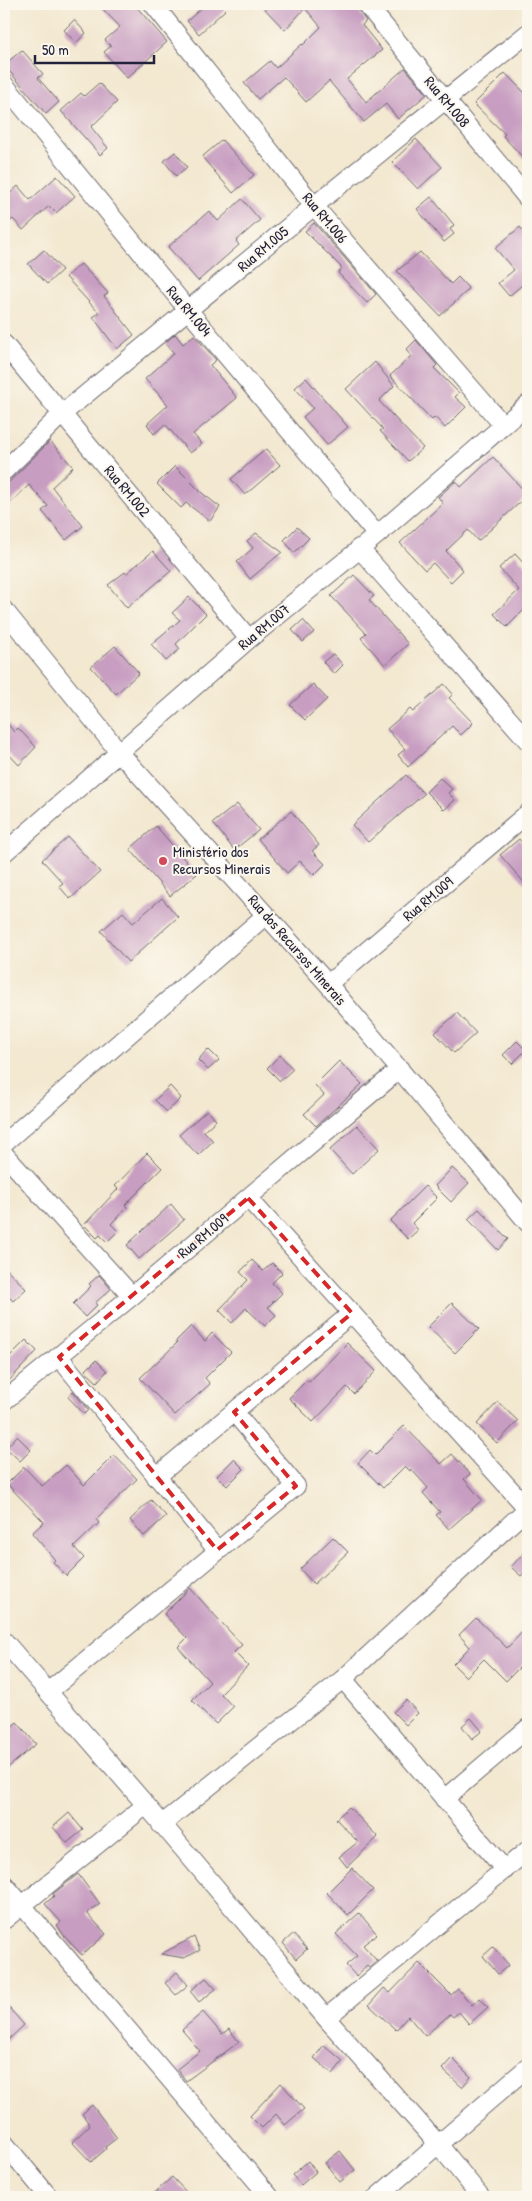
<svg xmlns="http://www.w3.org/2000/svg" width="532" height="2201" viewBox="0 0 532 2201" font-family="'Patrick Hand',sans-serif">
<style>
.building{fill:#c79dc1}
.lines{fill:none;stroke-linecap:round;stroke-linejoin:round}
.minor-casing{stroke:#6b676f;stroke-width:20}
.minor{stroke:#fff;stroke-width:18}
.marked{fill:none;stroke:#d62828;stroke-width:4;stroke-dasharray:10 6;stroke-linejoin:round}
.poi-dot{fill:#d1495b;stroke:#fbf7ec;stroke-width:2}
.labels{text-anchor:middle;stroke-width:4;stroke-linejoin:round;paint-order:stroke}
.street-label{font-size:15px;fill:#22223b;stroke:#fbf7ec}
.poi-label{font-size:15px;fill:#22223b;stroke:#fbf7ec;text-anchor:start}
</style>
<rect width="100%" height="100%" fill="#fbf7ec"/>
<filter id="ink" filterUnits="userSpaceOnUse"><feTurbulence type="fractalNoise" baseFrequency=".02" numOctaves="2"/><feDisplacementMap in="SourceGraphic" scale="10" xChannelSelector="R" yChannelSelector="G"/><feConvolveMatrix kernelMatrix="1 2 1 2 8 2 1 2 1" color-interpolation-filters="sRGB"/></filter>
<filter id="wash" filterUnits="userSpaceOnUse"><feTurbulence type="fractalNoise" baseFrequency=".0096" numOctaves="4" result="noise"/><feDisplacementMap in="SourceGraphic" scale="20" xChannelSelector="R" yChannelSelector="G"/><feGaussianBlur stdDeviation="1.12" result="paint"/><feColorMatrix in="noise" values="0 0 0 0 0 0 0 0 0 0 0 0 0 0 0 0 0 1.4 0 .05"/><feComposite in="paint" operator="in"/></filter>
<g filter="url(#wash)">
<rect width="100%" height="100%" fill="#f3e8d0"/>
<g id="blocks">
<path class="building" d="M98,4h36l33,38 -40,36 -23,-26 7,-6 -6,-6 15,-13z
M206,4h13l6,6 -26,24 -12,-13z
M260,4h96l2,6 8,11 -4,4 20,25 -35,29 19,23 39,-34 22,26 -29,25 -12,-15 -22,18 -35,-41 -23,21 -22,-25 -26,22 -14,-16 26,-22 6,7 26,-24 1,1 18,-18 -16,-19 -20,22z
M74,20l12,13 -10,10 -12,-13z
M22,50l21,24 -5,4 21,24 -13,12 -42,-49z
M505,73l23,23v67l-25,-27 2,-2 -31,-30z
M99,83l18,19 -26,25 17,21 -8,7 -39,-44 20,-18 3,3z
M416,139l26,28 -24,22 -26,-27z
M222,140l32,35 -21,18 -31,-36z
M175,152l12,15 -11,9 -12,-15z
M57,176l18,20 -19,17 -7,-7 -26,24 -10,-11 -9,8v-28l14,-13 12,14z
M431,197l23,28 -4,4 4,5 -10,8 -27,-33z
M242,199l18,21 -24,21 3,4 -41,36 -30,-34 41,-36 9,10z
M314,223l62,71 -9,9 -29,-30 4,-5 -37,-37z
M520,227l8,10v43l-19,16 -11,-13 16,-13 -19,-22z
M44,250l18,20 -15,14 -19,-20z
M420,252l31,32 7,-7 11,12 -29,27 -43,-45z
M81,264l27,29 -4,3 30,39 -17,14 -24,-32 6,-4 -33,-36z
M175,334l8,10 11,-9 22,25 -6,5 27,33 -44,36 9,10 -12,9 -25,-29 -11,10 -7,-10 21,-19 -23,-26 29,-26 -9,-10z
M416,340l21,25 -3,3 25,25 -4,4 11,10 -21,21 -10,-11 -3,3 -42,-44 21,-20 -5,-6z
M375,362l19,24 -15,15 44,47 -15,13 -28,-30 3,-2 -37,-40z
M306,378l42,49 -21,18 -24,-28 10,-9 -18,-20z
M50,441l23,26 -21,20 31,39 -17,14 -24,-29 6,-5 -19,-21 -25,24v-22z
M266,449l14,16 -35,30 -14,-16z
M493,457l35,38 -50,46 -10,-11 -22,21 17,19 -12,12 -18,-19 -8,7 -25,-27 43,-40 -5,-6 18,-16 5,6z
M175,466l27,27 18,14 -10,14 -24,-18 -5,5 -24,-24z
M297,527l12,11 -15,15 -10,-13z
M256,533l26,19 -32,27 -13,-17 16,-14 -6,-7z
M153,551l18,20 -44,37 -19,-23 17,-13 1,2z
M515,554l13,14v38l-21,21 -13,-13 25,-24 -20,-22z
M354,575l20,21 -5,4 39,44 -23,21 -24,-27 5,-5 -35,-37z
M189,597l17,17 -30,30 4,5 -14,12 -15,-17 29,-24 -8,-7z
M303,620l11,12 -11,10 -11,-12z
M115,646l24,27 -23,21 -25,-27z
M333,654l10,11 -9,9 -11,-12z
M313,684l14,15 -22,21 -15,-15z
M444,684l9,10 -4,4 24,25 -12,12 -9,-9 -44,41 -10,-12 7,-6 -18,-20 23,-20 3,3z
M4,719l10,13 4,-4 18,19 -17,18 -15,-16z
M406,775l18,19 -56,48 -16,-17z
M440,778l12,11 -4,4 7,7 -11,10 -18,-18z
M237,804l22,26 -25,20 -21,-27z
M291,811l28,34 -7,6 13,13 -11,11 -14,-14 -13,12 -29,-34z
M156,826l41,48 -27,22 -40,-47z
M68,837l32,35 -30,27 -11,-13 4,-3 -21,-23z
M519,839l9,10v38l-28,-32z
M162,898l16,19 -50,45 -27,-31 22,-19 10,11z
M457,1013l19,20 -22,20 -19,-20z
M517,1041l9,9 -14,14 -9,-9z
M208,1049l11,11 -11,10 -10,-10z
M280,1055l13,14 -13,12 -13,-13z
M339,1061l23,23 -46,42 -12,-12 20,-19 -9,-10z
M170,1086l11,12 -14,14 -12,-12z
M207,1110l9,10 -12,11 9,10 -15,14 -19,-20z
M357,1125l22,24 -27,25 -22,-24z
M147,1153l15,15 -37,37 2,2 -16,17 7,7 -11,11 -7,-7 -3,3 -13,-13 34,-36 -3,-3z
M452,1168l17,15 -18,19 -16,-16z
M425,1186l12,12 -25,25 6,7 -10,9 -18,-18z
M171,1204l13,16 -45,39 -12,-14z
M479,1209l29,30 -10,11 -30,-31z
M252,1260l11,11 9,-8 10,10 -10,10 10,10 -14,14 8,8 -11,11 -19,-18 -14,15 -13,-13 29,-30 -8,-8z
M4,1266l22,23 -13,12 -9,-9z
M99,1275l12,14 -16,14 2,2 -12,12 -12,-13 18,-18 -2,-2z
M452,1303l27,26 -24,24 -27,-26z
M191,1326l14,15 7,-8 19,19 -26,26 5,6 -35,31 -35,-37 37,-35 -1,-2z
M26,1340l11,11 -33,35v-24z
M347,1343l29,28 -22,23 -7,-7 -34,35 -24,-24 18,-18 2,2z
M96,1360l11,11 -10,11 -12,-11z
M73,1391l15,19 -4,4 -16,-17z
M498,1402l20,19 -21,22 -20,-19z
M404,1426l37,38 11,-10 18,20 -6,5 18,21 -33,29 -13,-14 4,-3 -17,-19 5,-5 -17,-19 -1,2 -5,-5 -22,22 -25,-25 12,-13 5,5z
M17,1436l14,14 -11,11 -14,-13z
M114,1455l23,24 -41,40 3,4 -25,24 10,11 -18,18 -13,-14 2,-2 -23,-27 12,-11 -37,-38 17,-17 18,19 24,-21 18,20z
M234,1459l10,10 -17,17 -10,-10z
M151,1500l15,16 -22,20 -14,-16z
M333,1537l15,15 -34,32 -14,-15z
M528,1548v21l-7,7 -10,-9z
M190,1588l52,57 -8,7 14,14 -27,28 12,13 -17,17 -24,-24 18,-18 -32,-35 9,-9 -23,-24z
M476,1618l31,30 21,-22v33l-22,22 -22,-22 -18,18 -13,-13 17,-17 -11,-12z
M406,1700l12,13 -12,12 -13,-13z
M471,1718l11,13 -10,8 -10,-13z
M17,1722l19,22 -32,27v-38z
M349,1807l29,30 -31,30 -8,-10 19,-15 -22,-23z
M69,1813l14,17 -16,13 -14,-16z
M352,1868l21,22 -25,25 -21,-22z
M78,1874l22,30 -13,9 19,21 -24,21 -17,-18 -8,-12 4,-3 -16,-18 9,-8 -1,-2z
M359,1913l18,21 -14,11 14,16 -8,7 -2,-2 -11,10 -10,-11 11,-9 -21,-22z
M293,1934l14,15 -11,10 -13,-16z
M194,1937l6,13 -16,8 -23,-4z
M493,1947l16,18 -11,9 -15,-18z
M419,1963l32,32 7,-6 14,16 8,-7 8,9 -19,17 -10,-12 -6,5 -3,-3 -25,22 -17,-20 -12,14 -27,-25 15,-17 6,5z
M177,1972l11,13 -12,10 -11,-12z
M206,1978l10,11 -17,13 -9,-11z
M4,2002l20,23 -20,19z
M203,2012l19,22 7,-5 10,13 -53,39 -9,-12 23,-18 -18,-21z
M324,2045l19,16 -10,13 -19,-16z
M452,2058l19,19 -9,10 -20,-18z
M281,2083l23,26 -19,16 -9,-11 -14,14 -12,-12z
M92,2105l25,33 -12,9 1,2 -15,13 -19,-20 18,-17 -8,-11z
M340,2151l15,19 -15,12 -15,-19z
M308,2161l8,11 -15,13 -9,-10z
M172,2177l19,20h-41z"/>
</g>
</g>
<g filter="url(#ink)">
<use href="#blocks" fill-opacity="0" stroke="#6b676f" stroke-width="1"/>
<g class="lines">
<g class="minor-casing">
<path id="minor" d="M153,4l161,202 189,219
M366,4l162,195
M4,84l184,226 189,225
M4,344l245,295
M4,471l58,-57 252,-208 214,-173
M359,548l169,193
M4,610l116,143 208,231 200,239
M4,853l245,-214 128,-104 151,-131
M328,984l200,-171
M4,1143l262,-228
M4,1154l128,142
M248,1198l280,311
M59,1357l158,193
M4,1401l128,-105 268,-227
M156,1477l196,-164
M4,1641l142,164 180,213 112,126 43,53
M343,1679l162,191
M48,1692l248,-206 -62,-74
M444,1799l84,-71
M161,1825l182,-146 185,-171
M4,1884l266,313
M4,1920l142,-115
M326,2018l202,-168
M4,2143l45,54
M377,2197l151,-130"/>
</g>
<use href="#minor" class="minor"/>
</g>
</g>
<path class="marked" d="M248,1198l104,115 -118,99 62,74 -79,64 -158,-193z"/>
<circle class="poi-dot" cx="163" cy="861" r="5"/>
<g class="labels">
<g class="street-label">
<text transform="translate(447 102) rotate(50)" y="5">Rua RM.008</text>
<text transform="translate(325 218) rotate(50)" y="5">Rua RM.006</text>
<text transform="translate(263 249) rotate(-40)" y="5">Rua RM.005</text>
<text transform="translate(189 311) rotate(50)" y="5">Rua RM.004</text>
<text transform="translate(127 491) rotate(50)" y="5">Rua RM.002</text>
<text transform="translate(264 627) rotate(-40)" y="5">Rua RM.007</text>
<text transform="translate(428 899) rotate(-40)" y="5">Rua RM.009</text>
<text transform="translate(297 950) rotate(49)" y="5">Rua dos Recursos Minerais</text>
<text transform="translate(203 1236) rotate(-40)" y="5">Rua RM.009</text>
</g>
<g class="poi-label">
<text x="173" y="857">Ministério dos<tspan x="173" dy="17">Recursos Minerais</tspan></text>
</g>
</g>
<rect width="532" height="2201" fill="none" stroke="#fbf7ec" stroke-width="20"/>
<path d="M35 55v8h119v-8" fill="none" stroke="#22223b" stroke-width="2.5"/>
<text x="42" y="55" font-size="15" fill="#22223b" stroke="#fbf7ec" stroke-width="4" paint-order="stroke">50 m</text>
</svg>
